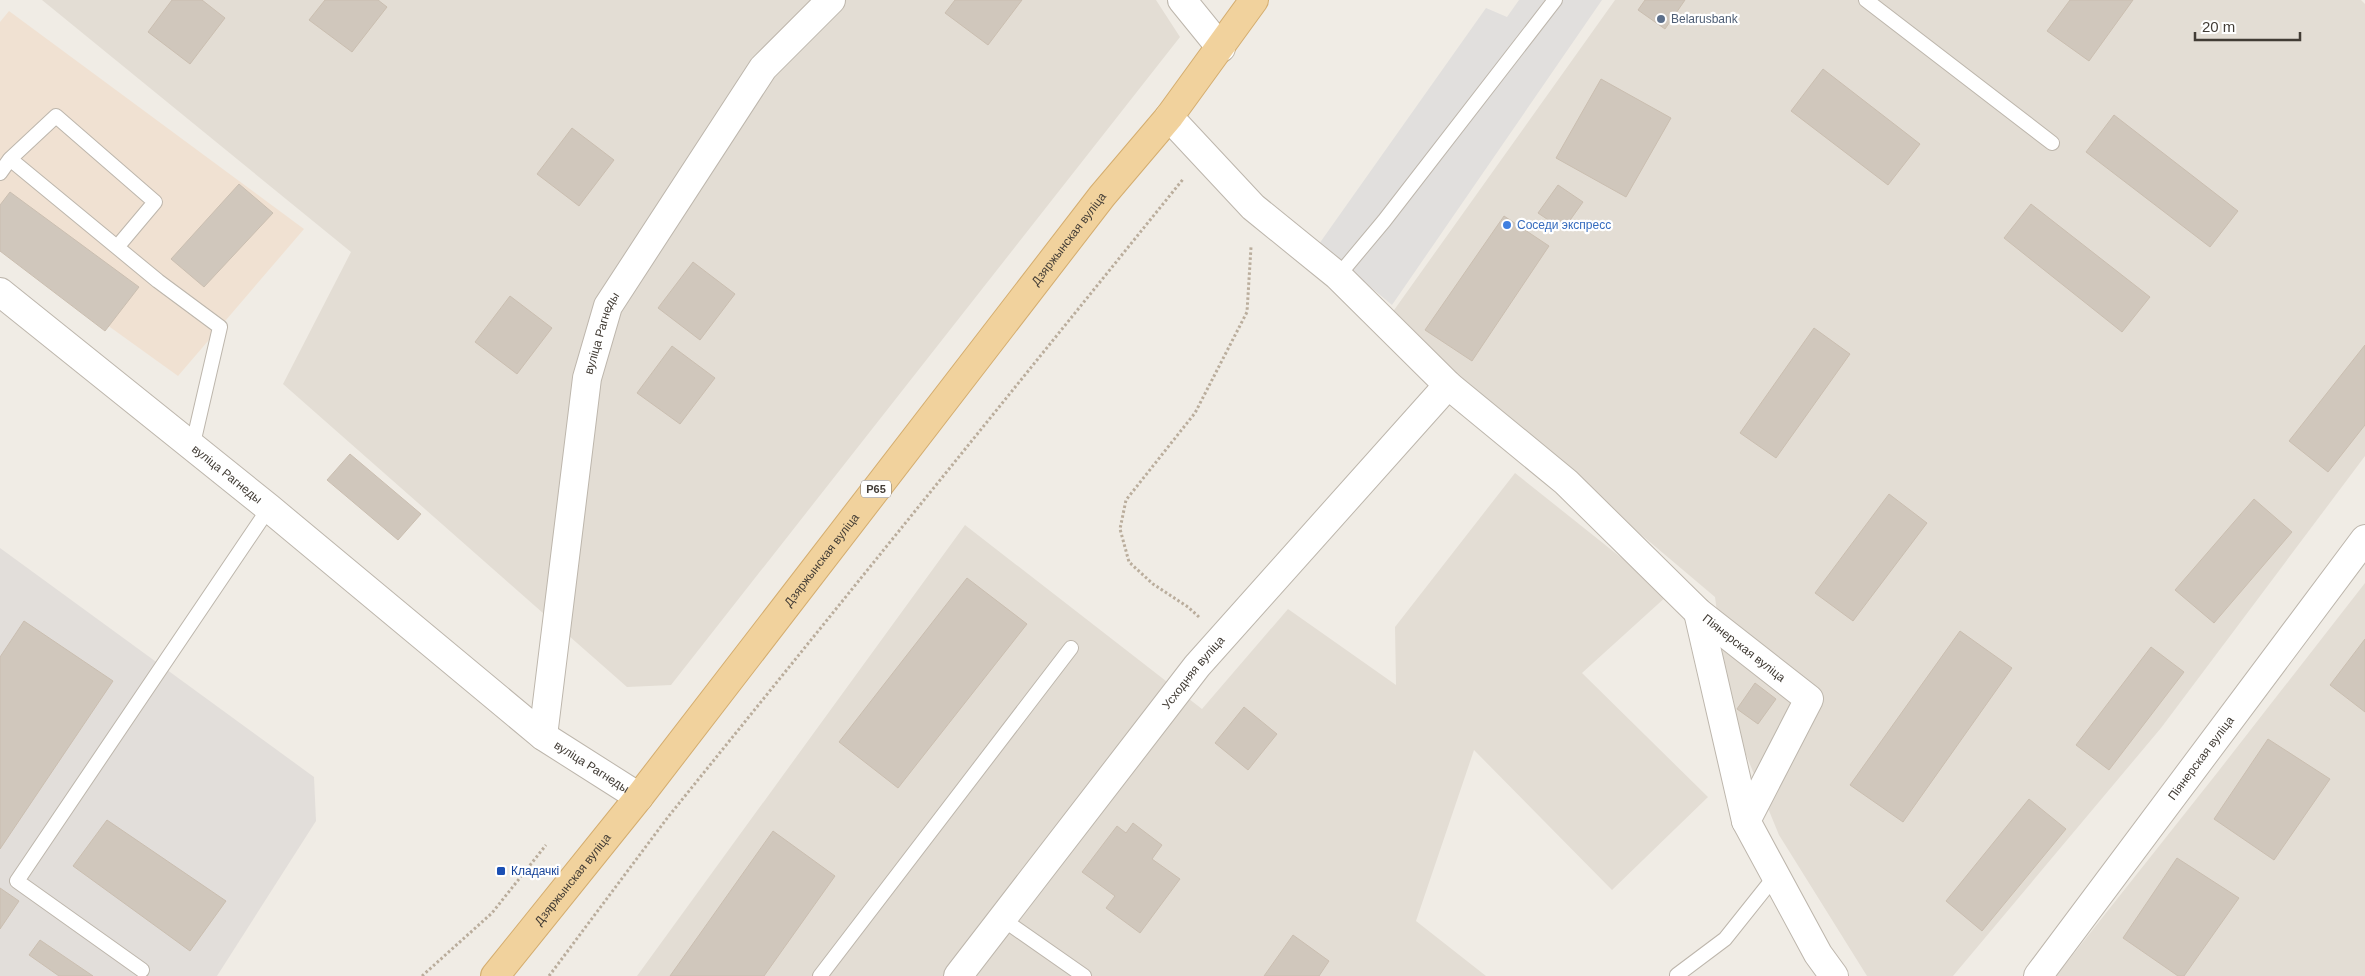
<svg xmlns="http://www.w3.org/2000/svg" width="2365" height="976" viewBox="0 0 2365 976" font-family="Arial,sans-serif">
<style>
.residential{fill:#e3ddd4}
.commercial{fill:#f0e1d2}
.industrial{fill:#e2deda}
.parking{fill:#e1dfdd}
.building{fill:#d0c7bc;stroke:#cabeb0}
.lines{fill:none;stroke-linecap:round;stroke-linejoin:round}
.lane-casing{stroke:#bdb6ac;stroke-width:16}
.street-casing{stroke:#bdb6ac;stroke-width:30}
.primary-casing{stroke:#d4ad6f;stroke-width:30}
.path{stroke:#baad9c;stroke-width:3;stroke-dasharray:2.5 2.5;stroke-linecap:butt}
.lane{stroke:#fff;stroke-width:14}
.street{stroke:#fff;stroke-width:28}
.primary{stroke:#f1d29d;stroke-width:28}
.service-dot{fill:#5c6f8a;stroke:#fff;stroke-width:2}
.shop-dot{fill:#3f7fe0;stroke:#fff;stroke-width:2}
.transit-dot{fill:#1a4fb4;stroke:#fff;stroke-width:2}
.labels{text-anchor:middle;stroke-width:4.5;stroke-linejoin:round;paint-order:stroke}
.shield{fill:#fff;stroke:#7b7672;stroke-width:1}
.shield-label{font-size:11px;font-weight:bold;fill:#423c35}
.service-label{font-size:12px;fill:#4e5e75;stroke:#fff;text-anchor:start}
.shop-label{font-size:12px;fill:#366cbe;stroke:#fff;text-anchor:start}
.street-label{font-size:12px;fill:#423c35;stroke:#fff}
.transit-label{font-size:12px;fill:#164399;stroke:#fff;text-anchor:start}
</style>
<rect width="100%" height="100%" fill="#f0ece5"/>
<path class="residential" d="M42,0h1114l24,37 -509,648 -44,2 -344,-303 68,-132z
M1615,0h746l4,4v452l-204,272 -208,248h-86l-88,-141 -48,-117 -16,-121 -328,-277z
M1515,473l153,122 -86,78 126,124 -96,93 -138,-140 -58,171 70,55h-849l328,-451 237,184 86,-100 108,76 -1,-58z
M2365,583v393h-309l161,-203z"/>
<path class="commercial" d="M9,11l295,218 -126,147 -178,-128v-226z"/>
<path class="industrial" d="M0,548l314,229 2,44 -99,155h-217z"/>
<path class="parking" d="M1519,0h83l-210,305 -73,-61 167,-236 21,9z"/>
<path class="building" d="M172,0h30l23,18 -35,46 -42,-32z
M325,0h53l9,7 -35,45 -43,-32z
M955,0h67l-34,45 -43,-32z
M1645,0h40l-20,29 -27,-19z
M2070,0h63l-44,61 -42,-30z
M1823,69l97,75 -32,41 -97,-74z
M1601,79l70,39 -45,79 -70,-39z
M2114,115l124,96 -28,36 -124,-95z
M572,128l42,32 -35,46 -42,-32z
M239,184l34,29 -69,74 -33,-28z
M1558,185l25,17 -20,28 -25,-17z
M10,192l129,95 -34,44 -105,-80v-46z
M2031,204l119,93 -28,35 -118,-94z
M1504,216l45,30 -77,115 -47,-31z
M693,262l42,32 -35,46 -42,-32z
M510,296l42,32 -35,46 -42,-32z
M1814,328l36,26 -74,104 -36,-25z
M2365,345v80l-37,47 -39,-31z
M672,346l43,32 -35,46 -43,-31z
M350,454l71,60 -23,26 -71,-60z
M1889,494l38,29 -74,98 -38,-28z
M2254,499l38,33 -78,91 -39,-33z
M967,578l60,46 -129,164 -59,-46z
M24,621l89,60 -113,168v-192z
M1960,631l52,37 -109,154 -53,-37z
M2365,639v73l-35,-27z
M2151,647l33,25 -75,98 -33,-25z
M1755,683l21,16 -18,25 -21,-15z
M1244,707l33,27 -29,36 -33,-27z
M2268,739l62,40 -56,81 -60,-41z
M2029,799l37,30 -84,102 -36,-30z
M107,820l119,81 -36,50 -117,-85z
M1133,823l29,22 -10,14 28,20 -40,54 -34,-25 9,-12 -33,-24 35,-46 9,7z
M773,831l62,45 -71,100h-94z
M2177,858l62,40 -55,78h-6l-55,-38z
M0,888l19,13 -19,28z
M1293,935l36,26 -10,15h-55z
M40,940l53,36h-34l-30,-21z"/>
<g class="lines">
<g class="lane-casing">
<path id="lane" d="M1866,0l186,143
M0,173l10,-14
M118,246l37,-44 -99,-86 -46,43 148,122 62,46 -28,121
M1338,276l46,-55 171,-221
M1001,918l83,58
M142,970l-125,-89 252,-373
M1677,975l48,-36 51,-64
M820,976l251,-328"/>
</g>
<g class="street-casing">
<g id="street">
<path d="M1182,0l39,48"/>
<path id="s1" d="M1169,117l84,90 85,69 110,109 118,97 132,130 111,87 -63,122 72,133 16,22"/>
<path id="s2" d="M0,292l269,216 274,228 96,61"/>
<path d="M1698,612l48,209"/>
<path id="s3" d="M543,736l44,-358 21,-72 155,-238 68,-68"/>
<path id="s4" d="M958,976l239,-310 251,-281"/>
<path id="s5" d="M2038,976l327,-437"/>
</g>
</g>
<g class="primary-casing">
<g id="primary">
<path id="s6" d="M495,976l144,-179 463,-601 67,-79 85,-117"/>
</g>
</g>
<path class="path" d="M1199,617l-11,-10 -35,-23 -24,-22 -9,-33 6,-29 69,-87 52,-101 4,-65
M422,976l70,-63 54,-68
M549,976l119,-159 516,-639"/>
<use href="#lane" class="lane"/>
<use href="#street" class="street"/>
<use href="#primary" class="primary"/>
</g>
<circle class="service-dot" cx="1661" cy="19" r="5"/>
<circle class="shop-dot" cx="1507" cy="225" r="5"/>
<rect class="transit-dot" x="496" y="866" width="10" height="10" rx="2.5"/>
<g class="labels">
<rect class="shield" x="861" y="480.5" width="30" height="17" rx="4"/>
<g class="shield-label">
<text x="876" y="493">Р65</text>
</g>
<g class="service-label">
<text x="1671" y="23">Belarusbank</text>
</g>
<g class="shop-label">
<text x="1517" y="229">Соседи экспресс</text>
</g>
<g class="street-label">
<text dy="4" stroke="none"><textPath href="#s6" startOffset="934">Дзяржынская вуліца</textPath></text>
<text dy="4" stroke="none"><textPath href="#s3" startOffset="408">вуліца Рагнеды</textPath></text>
<text dy="4" stroke="none"><textPath href="#s2" startOffset="291">вуліца Рагнеды</textPath></text>
<text dy="4" stroke="none"><textPath href="#s6" startOffset="529">Дзяржынская вуліца</textPath></text>
<text dy="4" stroke="none"><textPath href="#s1" startOffset="784">Піянерская вуліца</textPath></text>
<text dy="4" stroke="none"><textPath href="#s4" startOffset="384">Усходняя вуліца</textPath></text>
<text dy="4" stroke="none"><textPath href="#s5" startOffset="272">Піянерская вуліца</textPath></text>
<text dy="4" stroke="none"><textPath href="#s2" startOffset="759">вуліца Рагнеды</textPath></text>
<text dy="4" stroke="none"><textPath href="#s6" startOffset="124">Дзяржынская вуліца</textPath></text>
</g>
<g class="transit-label">
<text x="511" y="875">Кладачкі</text>
</g>
</g>
<path d="M2195 32v8h105v-8" fill="none" stroke="#423c35" stroke-width="2.5"/>
<text x="2202" y="32" font-size="15" fill="#423c35" stroke="#ffffff" stroke-width="4" paint-order="stroke">20 m</text>
</svg>
